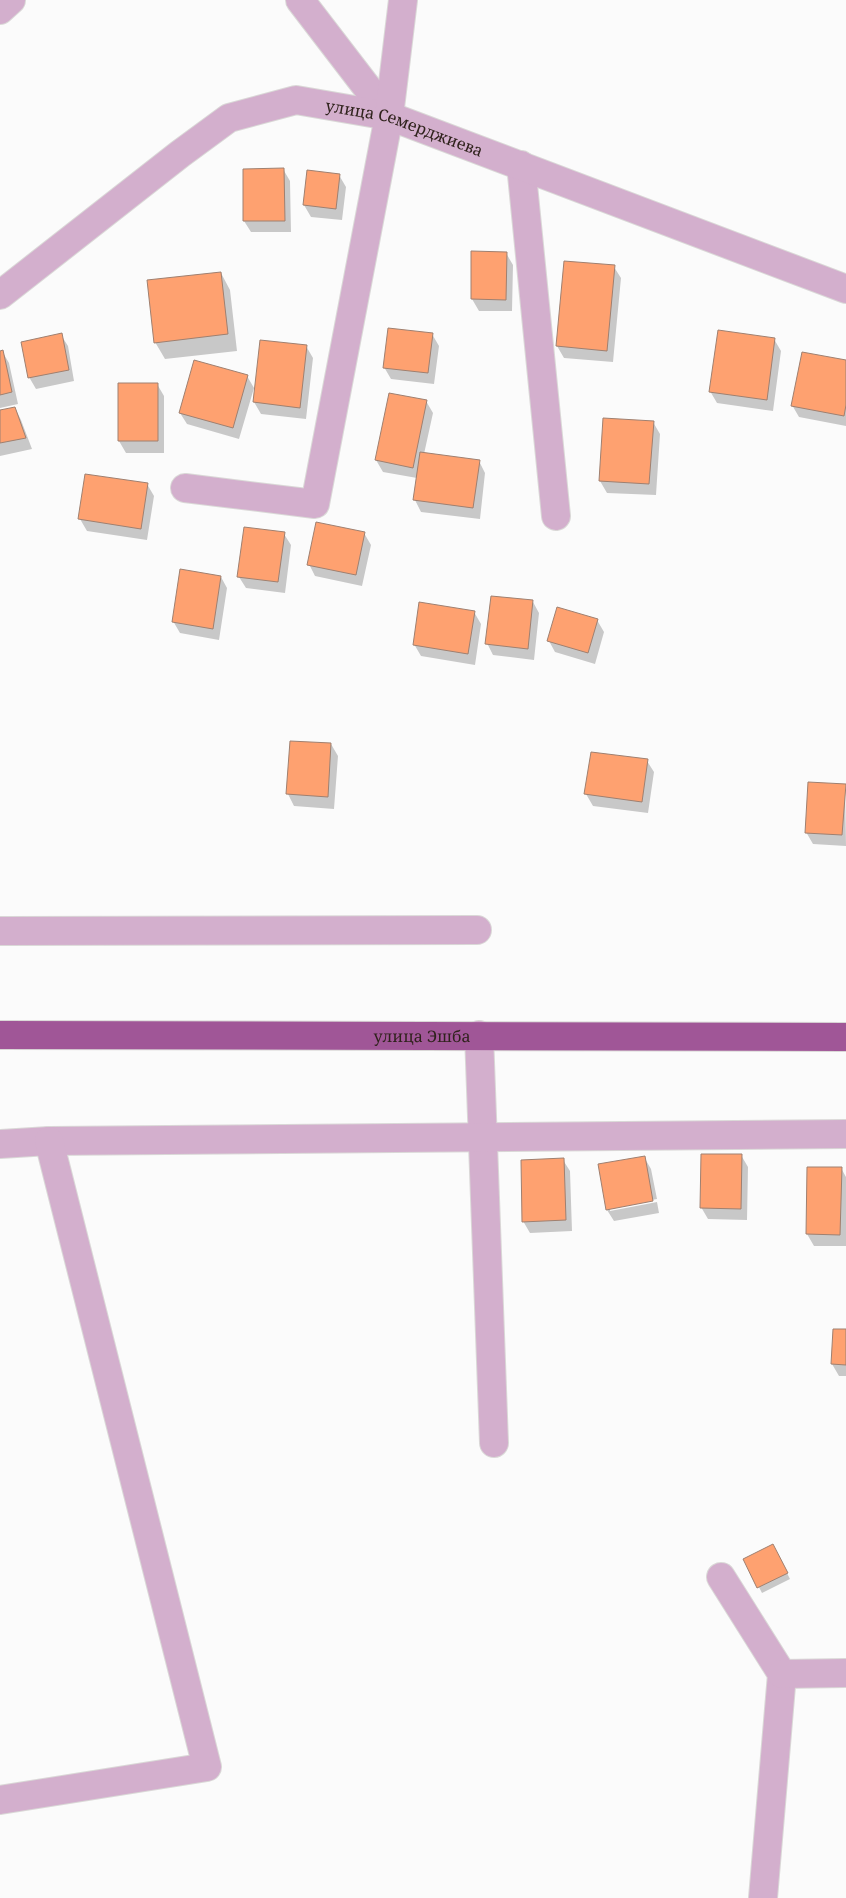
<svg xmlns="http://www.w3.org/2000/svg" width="846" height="1898" viewBox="0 0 846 1898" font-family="'Noto Serif',serif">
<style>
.shadow{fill:#0003}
.building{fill:#fea170;stroke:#9f8070}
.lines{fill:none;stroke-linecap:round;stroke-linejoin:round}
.minor-casing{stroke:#dad8d7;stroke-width:30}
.highway-casing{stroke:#dad8d7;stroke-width:30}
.minor{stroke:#d3afcd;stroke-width:28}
.highway{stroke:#a05697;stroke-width:28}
.labels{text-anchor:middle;stroke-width:4.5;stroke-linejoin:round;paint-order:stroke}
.street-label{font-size:16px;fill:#2f221c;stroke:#fbfbfb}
</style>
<rect width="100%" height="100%" fill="#fbfbfb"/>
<path class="shadow" d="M283,169l7,12 1,51h-40l-7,-11z
M339,175l7,12 -4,33 -31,-3 -7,-12z
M506,253l7,12 -1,46h-33l-7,-12z
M614,267l7,11 -8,84 -49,-4 -7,-12z
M221,273l9,17 7,61 -72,8 -10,-17z
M432,334l7,12 -5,38 -43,-5 -7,-12z
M61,335l7,11 6,35 -38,8 -7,-12z
M774,339l7,12 -8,60 -56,-8 -7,-12z
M261,341l45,5 7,12 -7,61 -45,-5 -7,-12z
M2,351l7,12 9,41 -18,4v-56z
M846,361v65l-47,-9 -7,-12z
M247,376l7,12 -15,51 -52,-15 -7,-11z
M119,384h38l7,12v57h-38l-7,-12z
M426,401l7,12 -9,41 55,7 6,12 -5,46 -59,-7 -6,-12 2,-22 -34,-6 -7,-12z
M15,408l6,12 11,29 -32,7v-45z
M653,422l7,12 -4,61 -49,-2 -7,-12z
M147,484l7,12 -7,44 -60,-9 -7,-12z
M364,533l7,12 -9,41 -47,-10 -6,-12z
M284,534l7,11 -6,48 -39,-5 -7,-11z
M221,577l6,11 -8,52 -39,-7 -7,-12z
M533,602l6,11 -5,47 -41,-5 -6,-12z
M474,612l7,12 -6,41 -54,-9 -7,-12z
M597,620l7,12 -9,32 -40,-12 -6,-11z
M291,742l40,2 7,12 -4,53 -40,-3 -6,-12z
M647,761l7,11 -6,41 -55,-7 -7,-12z
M845,785l1,61 -33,-2 -7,-12z
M741,1155l7,12 -1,53 -39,-1 -7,-12z
M644,1157l7,12 6,30 -47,9v3l47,-9 2,11 -45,8 -7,-11z
M563,1160l7,11 2,60 -42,2 -7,-12z
M841,1168l5,9v69h-32l-7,-12z
M846,1330v46h-7l-7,-12z
M776,1551l14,28 -28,14 -17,-33z"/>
<path class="building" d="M284,168l1,53h-42v-52z
M307,170l33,4 -4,35 -33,-4z
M471,251l36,1 -1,48 -35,-1z
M564,261l51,4 -8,86 -51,-5z
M221,272l7,62 -74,9 -7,-63z
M388,328l45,5 -5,40 -45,-5z
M718,330l57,8 -8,62 -58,-8z
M62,333l7,37 -41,8 -7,-36z
M260,340l47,5 -7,63 -47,-6z
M3,350l9,42 -12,3v-44z
M802,352l44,8v45l-2,11 -53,-10z
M194,360l54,15 -15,53 -54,-15z
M118,383h40v58h-40z
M389,393l38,7 -14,68 -38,-8z
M15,407l11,31 -26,5v-33z
M603,418l51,3 -5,63 -50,-3z
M420,452l60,8 -7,48 -60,-8z
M85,474l63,9 -7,46 -63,-10z
M316,522l49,10 -9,43 -49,-10z
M244,527l41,5 -7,50 -41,-5z
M180,569l41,7 -8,53 -41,-7z
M491,596l42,4 -5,49 -43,-5z
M419,602l56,9 -7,43 -55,-9z
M557,607l41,12 -10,34 -41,-12z
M290,741l41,2 -3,54 -42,-3z
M591,752l57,7 -6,43 -58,-8z
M808,782l38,2 -4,51 -37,-2z
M701,1154h41l-1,55 -41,-1z
M645,1156l8,45 -47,9 -8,-46z
M564,1158l2,62 -44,2 -1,-62z
M807,1167h35l-2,68 -34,-1z
M833,1329h13v36l-15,-1z
M773,1544l15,29 -31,15 -14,-29z"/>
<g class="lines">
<g class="minor-casing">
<g id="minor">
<path d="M300,0l89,116"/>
<path d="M0,10l11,-10"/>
<path d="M521,165l35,351"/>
<path id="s1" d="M0,295l180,-141 49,-36 67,-18 93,16 457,173"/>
<path d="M185,488l130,16 74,-388 14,-116"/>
<path d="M0,931l477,-1"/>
<path d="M479,1035l15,408"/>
<path d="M0,1144l49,-3 797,-7"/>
<path d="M721,1577l61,97 -19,224"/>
<path d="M782,1674l64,-1"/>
<path d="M0,1800l207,-33 -158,-626"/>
</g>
</g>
<g class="highway-casing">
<g id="highway">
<path id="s2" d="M0,1035l846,2"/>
</g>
</g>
<use href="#minor" class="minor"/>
<use href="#highway" class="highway"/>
</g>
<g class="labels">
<g class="street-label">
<text dy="6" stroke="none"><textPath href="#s1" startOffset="471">улица Семерджиева</textPath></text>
<text dy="6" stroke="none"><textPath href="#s2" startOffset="422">улица Эшба</textPath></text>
</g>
</g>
</svg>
